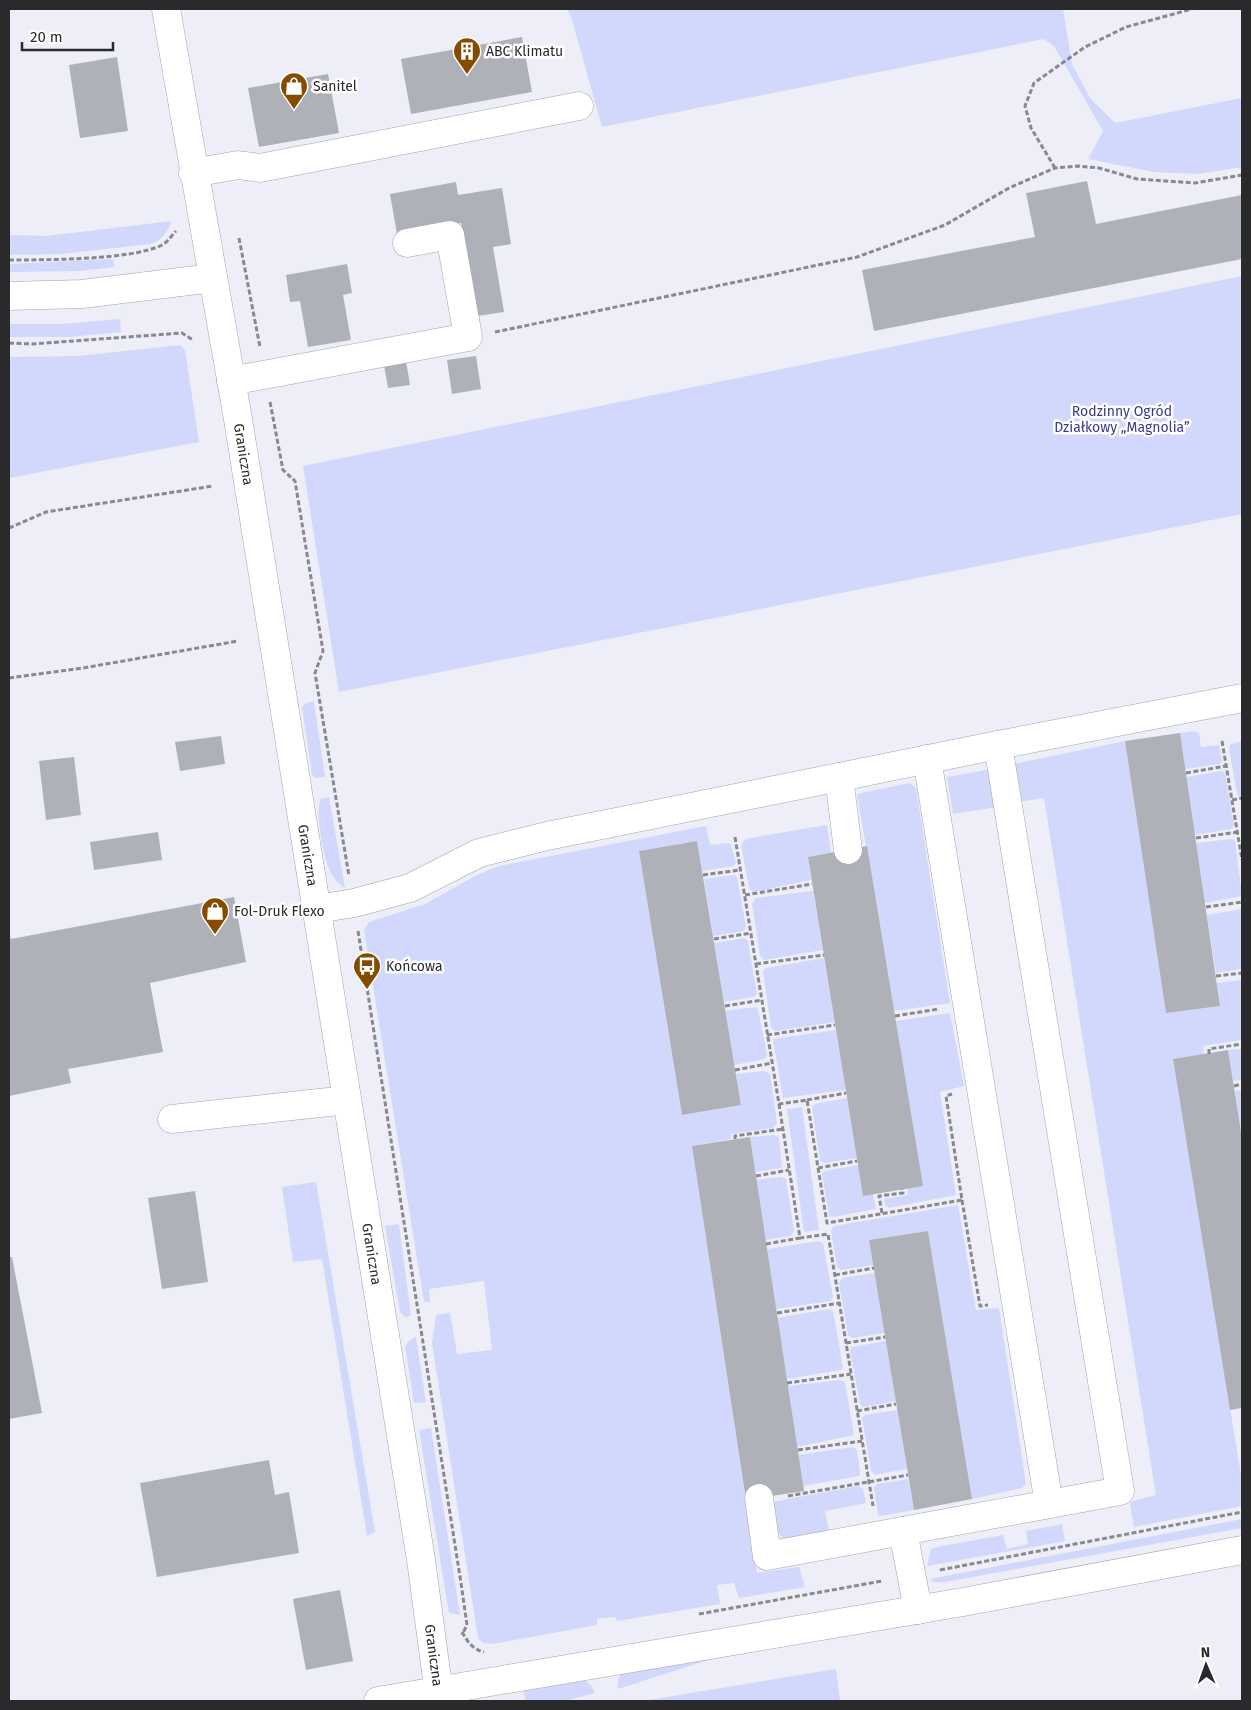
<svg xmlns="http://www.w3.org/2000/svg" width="1251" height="1710" viewBox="0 0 1251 1710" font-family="'Fira Sans',sans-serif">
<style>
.green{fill:#d2d8fb}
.building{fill:#afb1b8}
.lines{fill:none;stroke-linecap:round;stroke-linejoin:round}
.minor-casing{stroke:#a3a5ad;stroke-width:29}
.path{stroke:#88888e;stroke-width:3;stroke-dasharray:5 2.5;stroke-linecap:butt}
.minor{stroke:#fff;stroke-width:28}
.labels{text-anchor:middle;stroke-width:5;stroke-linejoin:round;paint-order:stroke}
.poi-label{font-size:14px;fill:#2a2a2d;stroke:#fff;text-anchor:start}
.park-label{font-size:14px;fill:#383a91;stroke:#fff}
.street-label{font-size:14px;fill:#2a2a2d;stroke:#fff}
</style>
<rect width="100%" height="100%" fill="#edeef7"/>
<path class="green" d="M567,9h496l9,55 18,34 25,25 127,-25v69l-44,7 -44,-2 -66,-13 15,-28 -49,-85 -10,-7 -442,88 -30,-107z
M172,221c-5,11 -10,20 -22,23l-88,10 -53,1v-20l37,1z
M113,259l2,8 -36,4 -70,1v-8z
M1242,276v238l-903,178 -36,-226z
M120,319l1,13 -51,5h-61v-13h53z
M180,345l5,5 14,92 -190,36v-121l69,-1z
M314,701l11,76 -10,1 -3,-4 -10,-66 4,-5z
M1194,731l5,2 2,14 18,-2 3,16 -2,3 -35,5 -5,-36z
M1125,741l41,272 54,-7 -3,-23 25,-3v60l-39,6 1,8 -31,5 69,422v25l-108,21 -4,-24 3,-2 23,-6 -112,-697 -26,4 -5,-38z
M1242,741v55l-2,1 -3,-3 -8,-46 2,-4z
M991,769l6,38 -44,7 -6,-37z
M1221,771l4,2 9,52 -3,4 -36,6 -9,-58z
M909,783l7,5 34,215 -56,8 -37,-217z
M329,797l16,91c-7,-4 -11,-9 -15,-17 -6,-12 -16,-61 -9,-72z
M827,825l4,28 -23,4 3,23 -58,12 -4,-4 -8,-43 4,-6z
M706,826l4,19 20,-2 6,19 -2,4 -32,5 -5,-30 -58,10 43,264 59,-10 -5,-31 28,-3 6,3 7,49 -4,5 -42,6v5l-39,7 65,427 42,-6 6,20 -66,11 -5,-15 -17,2 3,19 -103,17 -2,-4 -18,2v6l-104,19 -10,-1 -5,-5 -46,-295 4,-28 14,-2 7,41 35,-4 -8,-69 -55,8 1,13h-6l-60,-372 5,-8 56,-18 52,-29 22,-9z
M1231,839l4,1 7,56 -37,7 -9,-60z
M734,875l3,2 9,50 -2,4 -31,5 -9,-57z
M813,891l10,59 -59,10 -4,-4 -8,-52 4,-6z
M1242,909v60l-26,4 -9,-58z
M744,938l4,3 9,53 -4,3 -29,5 -10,-59z
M824,958l11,64 -60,9 -4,-4 -8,-56 3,-3z
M755,1007l3,2 9,46 -2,4 -31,6 -9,-54z
M950,1013l14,73 -24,6 16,103 -67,13 -4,-3 -1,-6 24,-4 -12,-174z
M836,1030l10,60 -63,8 -10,-59z
M1242,1049v31l-9,1 -5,-31z
M1242,1090v48l-7,-47z
M847,1098l10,60 -33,5 -4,-2 -8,-54 3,-3z
M802,1107l17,123 -15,2 -17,-123z
M774,1135l5,2 3,31 -27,4 -5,-35z
M858,1165l15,29 3,15 -43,8 -4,-1 -7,-42 2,-3z
M781,1177l5,2 8,52 -3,5 -26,4 -9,-60z
M316,1182l59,350 -8,4 -45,-277 -29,3 -11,-75z
M958,1205l18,105 23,-2 27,176 -4,4 -50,11 -44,-268 -59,9 4,25 -32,5 -4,-3 -6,-37 3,-4z
M399,1224l12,92 -5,1 -6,-5 -15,-86z
M819,1241l4,2 10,54 -2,4 -55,8 -9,-60z
M875,1273l10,60 -32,5 -5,-3 -9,-52 3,-5z
M830,1309l3,2 10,56 -2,3 -54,9 -10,-61z
M416,1337l10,65 -12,1 -9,-57 5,-6z
M886,1341l10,60 -33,6 -3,-3 -10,-53 2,-4z
M840,1380l5,2 9,53 -57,12 -9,-61z
M897,1410l10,59 -32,6 -4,-4 -9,-53 3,-3z
M431,1428l29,187 -11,-2 -30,-183z
M853,1447l4,3 3,22 -1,4 -56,10 -5,-31z
M908,1479l6,31 -34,6 -2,-1 -4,-28 3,-3z
M858,1486l5,3 3,14 -41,8 5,24 -43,7 -10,-10 -5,-30z
M1242,1519v9l-297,54h-11l-4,-3z
M1062,1524l3,17 -138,25 4,-17 6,-2 66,-12 4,14 21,-5 -2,-13z
M736,1651l-118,38v-10l4,-7z
M836,1669l4,32h-197z
M584,1680l7,5 4,8 -30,8h-39l-3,-12z"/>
<path class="building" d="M522,37l10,55 -121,22 -10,-55z
M117,57l11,74 -48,7 -11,-73z
M328,74l11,59 -80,14 -11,-59z
M1087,181l9,43 146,-29v64l-368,72 -12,-61 173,-33 -9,-44z
M456,182l2,13 44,-7 9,56 -18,3 11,65 -27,4 -16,-93 -64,11 -7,-40z
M347,264l5,29 -9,2 8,45 -43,7 -8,-46 -10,1 -4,-27z
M476,356l5,33 -29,5 -5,-34z
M406,361l4,24 -22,3 -4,-23z
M1180,733l40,273 -54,7 -41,-272z
M221,736l4,28 -45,7 -5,-29z
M74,757l7,58 -35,5 -7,-59z
M158,832l4,28 -68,10 -4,-28z
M697,841l44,264 -59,10 -43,-264z
M867,846l56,340 -60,10 -55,-339z
M234,897l12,65 -96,21 13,69 -95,17 3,14 -62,13v-162l2,5z
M1228,1050l14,88v270l-12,2 -57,-351z
M750,1137l54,354 -58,9 -54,-354z
M195,1191l13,91 -46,7 -14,-91z
M928,1231l44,268 -58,11 -45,-270z
M9,1257h3l30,156 -33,6z
M269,1460l6,35 14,-3 10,61 -142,24 -17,-94z
M340,1590l13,71 -47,9 -13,-71z"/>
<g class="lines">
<g class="minor-casing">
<g id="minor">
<path id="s1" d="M166,9l72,410 183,1141 19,141"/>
<path d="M193,173l45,-8 22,3 319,-62"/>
<path d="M9,296l73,-2 131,-16"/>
<path d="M231,381l237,-44 -18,-102 -43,8"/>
<path d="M998,745l244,-47"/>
<path d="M927,759l122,745"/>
<path d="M839,777l9,73"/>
<path d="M317,909l37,-6 56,-15 69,-35 68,-17 451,-91 122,746 -353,65 -8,-58"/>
<path d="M172,1119l175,-19"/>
<path d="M903,1531l15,79"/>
<path d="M378,1701l585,-99 279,-52"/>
</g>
</g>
<path class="path" d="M1055,168l-24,-40 -6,-22 9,-23 51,-36 41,-20 66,-18
M239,238l21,109
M9,260c36,0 123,0 153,-15 6,-3 10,-10 14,-14
M495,332l362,-75 88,-32 64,-37 46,-20 23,-2 21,2 38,11 58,4 47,-8
M9,343l23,1 150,-11 11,7
M270,402l13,68 12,11 28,170 -8,22 34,203
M9,528l37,-16 167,-26
M9,678l74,-10 155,-27
M1222,741l20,119
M1186,773l40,-7
M1232,800l10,-2
M735,837l44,267 28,-4 20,123 135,-23 -16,-104 6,-2
M1196,838l42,-6
M703,875l37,-5
M745,895l67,-11
M1206,907l36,-5
M358,931l103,652 6,42 -5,10
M714,939l37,-6
M756,964l68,-9
M1216,976l26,-3
M725,1006l37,-6
M895,1016l44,-7
M767,1035l68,-10
M1209,1054v-5l33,-5
M735,1070l37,-7
M1234,1086l8,-2
M807,1100l39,-7
M779,1104l21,134 28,-4 45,272
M735,1139v-3l48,-7
M818,1168l39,-7
M756,1176l33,-6
M962,1200l18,106 8,-1
M882,1213l-3,-17 24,-3 -1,-4
M766,1244l34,-6
M835,1275l39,-7
M777,1313l63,-10
M846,1343l39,-6
M787,1383l64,-9
M857,1411l39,-7
M798,1450l64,-9
M788,1496l120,-21
M940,1570l302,-58
M699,1614l183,-33
M462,1632c6,10 10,17 22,20"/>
<use href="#minor" class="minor"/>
</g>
<defs>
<g id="building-pin" transform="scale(1.4375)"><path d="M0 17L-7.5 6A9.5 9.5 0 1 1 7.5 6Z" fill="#854c00" stroke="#fff"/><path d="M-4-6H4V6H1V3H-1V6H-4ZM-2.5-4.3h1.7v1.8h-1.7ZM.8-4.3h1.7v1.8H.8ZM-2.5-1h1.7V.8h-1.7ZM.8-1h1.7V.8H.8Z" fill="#fff"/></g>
<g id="shop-pin" transform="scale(1.4375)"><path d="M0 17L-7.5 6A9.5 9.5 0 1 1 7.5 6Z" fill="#854c00" stroke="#fff"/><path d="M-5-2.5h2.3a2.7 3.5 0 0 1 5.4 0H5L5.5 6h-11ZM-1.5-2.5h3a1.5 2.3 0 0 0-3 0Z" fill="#fff"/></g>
<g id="bus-pin" transform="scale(1.4375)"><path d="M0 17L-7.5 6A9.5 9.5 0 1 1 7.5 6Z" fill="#854c00" stroke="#fff"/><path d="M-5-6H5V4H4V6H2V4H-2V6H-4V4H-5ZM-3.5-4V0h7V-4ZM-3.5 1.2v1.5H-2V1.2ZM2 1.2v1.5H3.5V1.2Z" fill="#fff"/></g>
</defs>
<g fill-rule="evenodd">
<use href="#building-pin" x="467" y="51"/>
<use href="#shop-pin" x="294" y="86"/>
<use href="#shop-pin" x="215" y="911"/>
<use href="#bus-pin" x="367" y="966"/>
</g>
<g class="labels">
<g class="poi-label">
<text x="486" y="56">ABC Klimatu</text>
<text x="313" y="91">Sanitel</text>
<text x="234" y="916">Fol-Druk Flexo</text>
<text x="386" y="971">Końcowa</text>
</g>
<g class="park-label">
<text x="1122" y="416">Rodzinny Ogród<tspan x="1122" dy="16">Działkowy „Magnolia”</tspan></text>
</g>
<g class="street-label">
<text dy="5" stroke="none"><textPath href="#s1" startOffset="452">Graniczna</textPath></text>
<text dy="5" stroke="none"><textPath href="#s1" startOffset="858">Graniczna</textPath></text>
<text dy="5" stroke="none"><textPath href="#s1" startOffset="1262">Graniczna</textPath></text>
<text dy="5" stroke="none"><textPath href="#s1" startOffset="1668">Graniczna</textPath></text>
</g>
</g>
<rect width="1251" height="1710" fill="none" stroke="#2a2a2d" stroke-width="20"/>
<g transform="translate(1206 1665) rotate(358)" stroke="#ffffff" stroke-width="4" paint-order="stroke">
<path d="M0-4L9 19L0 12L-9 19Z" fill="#2a2a2d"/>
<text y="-8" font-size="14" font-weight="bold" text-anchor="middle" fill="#2a2a2d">N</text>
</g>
<path d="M22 42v8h91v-8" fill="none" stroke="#2a2a2d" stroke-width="2.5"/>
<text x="30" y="42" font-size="15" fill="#2a2a2d" stroke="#ffffff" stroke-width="4" paint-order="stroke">20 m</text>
</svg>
